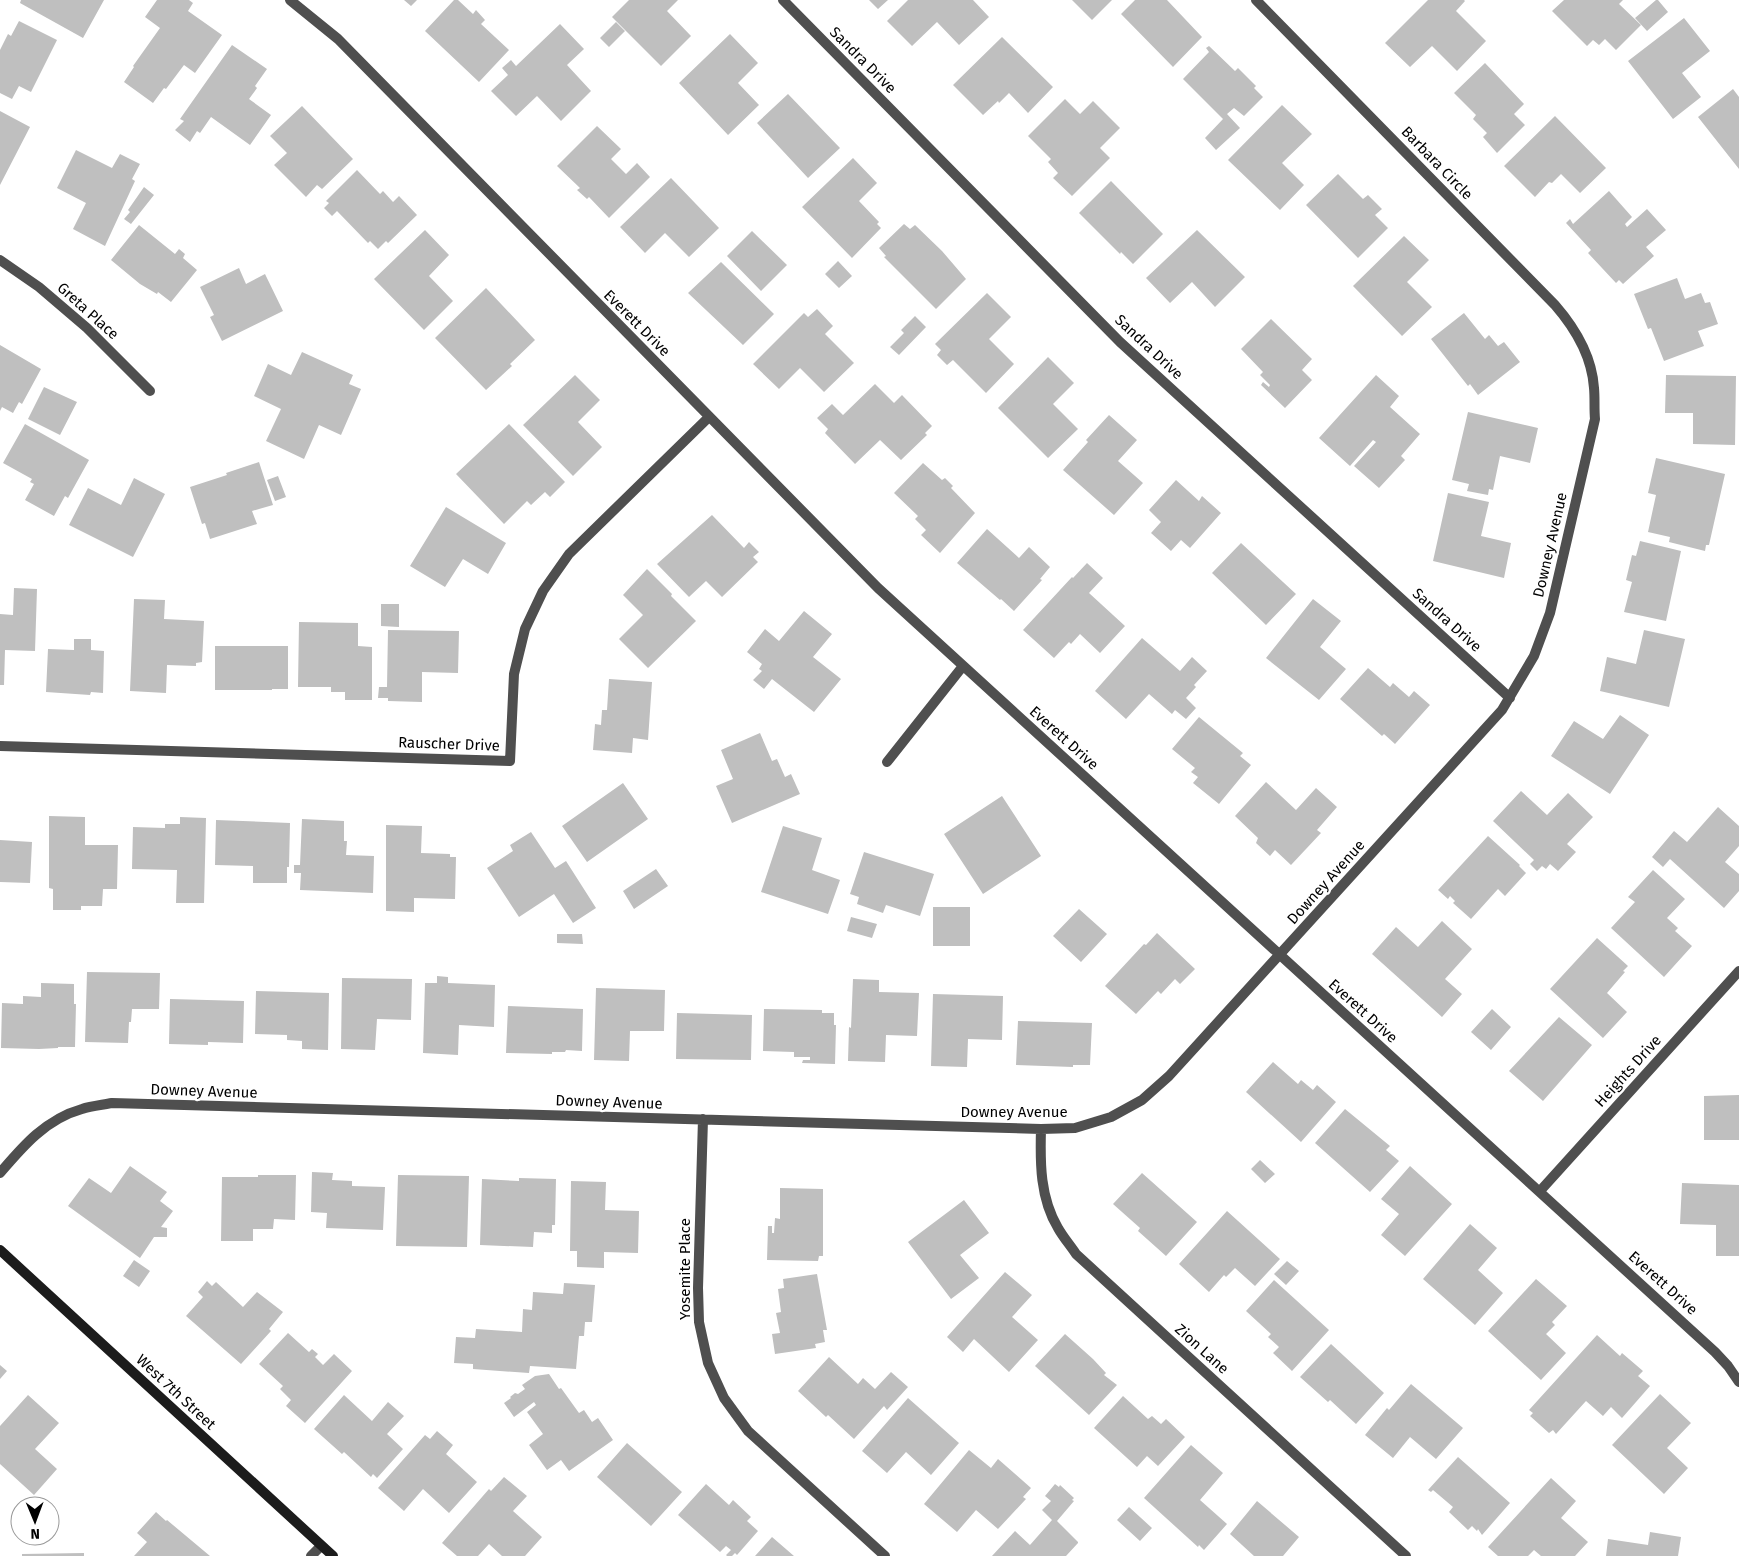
<svg xmlns="http://www.w3.org/2000/svg" width="1739" height="1556" viewBox="0 0 1739 1556" font-family="'Fira Sans',sans-serif">
<style>
.building{fill:#bfbfbf}
.lines{fill:none;stroke-linecap:round;stroke-linejoin:round}
.street{stroke:#4f4f4f;stroke-width:10}
.secondary{stroke:#1c1c1c;stroke-width:10}
.labels{text-anchor:middle;stroke-width:4.5;stroke-linejoin:round;paint-order:stroke}
.street-label{font-size:15px;fill:#000;stroke:#fff}
</style>
<rect width="100%" height="100%" fill="#fff"/>
<path class="building" d="M21,0h83l-21,38 -63,-35z
M157,0h32l4,3 -5,8 34,24 -27,38 -11,-8 -18,24 -2,-1 -11,15 -29,-21 10,-15 -1,-1 27,-38 -15,-11z
M404,0h13l-6,6z
M454,0h4l15,14 3,-4 9,10 -4,4 28,26 -30,32 -54,-51z
M629,0h49l-11,11 24,25 -30,30 -49,-49z
M869,0h19l-10,9z
M908,0h65l16,17 -30,28 -22,-23 -25,24 -25,-25z
M1072,0h40l-20,20z
M1135,0h32l35,37 -29,30 -52,-53z
M1428,0h36l1,1 -9,10 30,30 -29,30 -25,-25 -22,21 -25,-24z
M1564,0h59l-4,4 22,21 -25,25 -11,-11 -6,6 -6,-5 -6,6 -35,-35z
M1656,0h2l10,12 -21,19 -12,-13z
M1684,18l26,33 -28,22 19,24 -28,22 -45,-58z
M19,21l38,19 -26,52 -12,-6 -7,13 -12,-6v-43l8,-16 3,2z
M616,22l9,9 -16,16 -9,-9z
M560,24l24,25 -17,16 24,26 -30,30 -24,-25 -21,20 -25,-25 17,-16 -6,-7 9,-8 5,6z
M730,34l28,29 -20,20 21,22 -31,30 -49,-52z
M1002,37l51,50 -25,26 -19,-20 -10,10 -1,-2 -15,14 -30,-30z
M232,45l35,24 -12,17 2,2 -8,11 22,16 -21,30 -39,-28 -11,16 -3,-2 -7,11 -15,-12 9,-9 -4,-2z
M1209,46l26,25 3,-3 18,18 -2,2 9,9 -19,19 -10,-8 -7,6 13,14 -24,22 -11,-12 18,-19 -40,-40 26,-27 -3,-4z
M1485,63l39,41 -10,10 11,11 -28,28 -14,-16 4,-4 -14,-14 3,-4 -22,-22z
M1733,89l6,8v72l-41,-52z
M788,94l52,54 -32,30 -51,-55z
M1065,99l15,15 13,-13 27,27 -20,20 10,10 -38,38 -19,-18 5,-5 -10,-11 3,-3 -23,-23z
M1282,105l30,29 -30,29 22,22 -24,25 -52,-50z
M302,106l51,53 -31,30 -5,-4 -11,12 -32,-32 13,-12 -17,-17z
M0,111l30,16 -30,58z
M1555,116l51,52 -26,25 -19,-19 -9,9 -3,-1 -14,15 -31,-31z
M597,126l24,23 -10,10 15,15 11,-11 13,14 -41,41 -20,-21 -2,2 -10,-9 3,-2 -23,-22z
M76,150l36,18 8,-14 20,10 -8,15 3,2 -30,65 -32,-17 13,-26 -29,-15z
M853,158l24,25 -18,18 20,21 -2,2 4,4 -29,30 -50,-51z
M357,170l23,24 3,-3 10,11 6,-6 18,19 -29,28 -2,-2 -8,8 -8,-8 -2,2 -31,-32 -5,5 -8,-8 5,-5 -3,-2z
M1338,174l25,25 5,-4 14,14 -7,6 13,13 -30,30 -52,-53z
M671,178l48,50 -30,29 -24,-24 -20,20 -25,-26z
M1111,181l52,53 -30,30 -12,-12 -1,2 -41,-41z
M144,187l10,8 -23,29 -7,-5 6,-7 -2,-2z
M1609,191l23,26 -7,7 2,3 20,-18 19,21 -20,17 8,9 -31,28 -4,-4 -3,3 -28,-30 3,-3 -25,-27 4,-4 3,5z
M904,224l6,5 5,-4 27,26 24,28 -30,30 -52,-52 2,-1 -7,-8z
M139,225l36,29 4,-5 6,5 -2,4 14,12 -26,32 -13,-10 -1,2 -17,-10 -29,-24z
M425,230l24,25 -20,21 24,25 -29,29 -50,-51z
M1197,230l48,47 -30,30 -23,-25 -22,21 -24,-25z
M752,231l35,34 -26,26 -34,-35z
M1404,236l25,24 -22,22 25,25 -30,29 -49,-50z
M838,261l14,15 -13,12 -14,-14z
M721,262l53,52 -31,31 -55,-52z
M239,268l7,16 19,-10 18,37 -61,30 -12,-24 4,-2 -14,-28z
M1677,278l8,21 16,-6 4,10 5,-1 8,22 -20,7 6,15 -40,15 -13,-33 -3,1 -14,-35z
M486,288l49,52 -25,24 2,2 -26,24 -51,-52z
M987,293l24,24 -22,22 25,25 -28,29 -33,-33 -6,5 -10,-10 4,-5 -6,-6z
M817,309l16,17 -8,8 29,29 -30,29 -24,-24 -21,21 -26,-25 51,-51 4,4z
M1464,313l21,26 4,-4 9,11 6,-4 16,20 -42,33 -8,-11 -2,2 -37,-47z
M915,316l11,11 -27,28 -9,-8 14,-14 -3,-3z
M1271,319l41,40 -10,11 10,10 -27,28 -24,-23 2,-3 6,5 1,-2 -10,-10 3,-3 -22,-23z
M0,345l41,24 -19,35 -3,-2 -6,11 -11,-6 -2,4z
M302,352l51,23 -4,9 12,5 -20,46 -22,-10 -15,34 -38,-18 15,-32 -27,-13 14,-32 23,11z
M1048,357l26,26 -21,21 25,25 -30,29 -50,-50z
M575,375l25,25 -22,22 24,25 -29,29 -50,-51z
M1376,375l23,21 -9,11 30,27 -19,22 4,4 -26,28 -25,-22 22,-24 -3,-2 -23,26 -31,-28z
M1666,375l70,1 -1,69 -42,-1v-31h-28z
M875,384l19,19 8,-8 30,31 -7,7 2,2 -26,25 -21,-20 -25,24 -30,-31 3,-4 -11,-11 15,-14 11,11z
M44,387l33,15 -17,33 -32,-16z
M1468,412l70,16 -8,35 -30,-7 -7,34 -4,-1 -1,6 -21,-4 2,-7 -17,-4z
M1109,415l28,25 -19,21 25,22 -29,32 -51,-45 25,-28 -2,-2z
M25,424l64,36 -21,38 -3,-2 -11,20 -29,-16 9,-16 -4,-2 2,-3 -29,-16z
M509,424l56,58 -15,15 -5,-5 -14,13 -4,-4 -23,23 -48,-50z
M1656,458l69,16 -16,71h-3l-1,6 -36,-9 1,-5 -22,-5 8,-37 -8,-2z
M259,462l14,43 -21,6 5,13 -47,15 -5,-16 -3,1 -12,-37 37,-12 -1,-2z
M923,463l19,17 3,-2 8,8 -2,2 24,25 -35,40 -19,-18 5,-5 -11,-11 3,-3 -24,-23z
M278,476l8,21 -11,4 -8,-21z
M134,478l31,16 -32,63 -64,-32 19,-37 33,17z
M1176,480l23,21 3,-5 19,17 -31,35 -9,-8 -10,11 -20,-18 10,-11 -12,-12z
M1448,493l41,9 -8,34 30,7 -7,35 -71,-17z
M446,507l60,36 -18,31 -25,-15 -18,28 -35,-21z
M712,515l32,33 5,-6 10,10 -6,5 5,5 -36,35 -16,-16 -17,16 -32,-33z
M987,529l32,29 10,-11 21,20 -10,12 2,1 -28,31 -13,-12 -1,1 -43,-37z
M1640,541l41,10 -15,70 -42,-9 8,-30 -6,-2 6,-25 4,1z
M1241,543l55,51 -30,31 -54,-52z
M1087,563l16,15 -14,15 36,33 -25,27 -20,-19 -9,10 -2,-2 -15,16 -31,-28 49,-53 1,1z
M647,569l25,25 -1,2 25,25 -48,47 -29,-29 24,-24 -20,-20z
M14,588l23,1 -2,62 -30,-1 -1,35h-4v-71l13,1z
M134,599l31,1 -1,19 40,2 -2,41 -6,1v3l-29,-1 -1,28 -36,-2z
M1313,599l28,22 -21,26 26,22 -27,31 -53,-42z
M381,604h18v23l-18,-1z
M804,611l28,23 -19,23 28,22 -27,33 -42,-33 -8,10 -11,-9 9,-9 -3,-2 3,-5 -15,-12 18,-23 14,12z
M299,622l59,1v23l14,1v53h-27v-8h-14v-5h-33z
M388,630l71,1 -1,42 -36,-1v30l-34,-1v-3h-10l1,-11h8z
M1644,630l41,9 -16,68 -69,-16 7,-34 29,7z
M1142,638l38,33 12,-14 15,14 -13,14 2,2 -10,11 10,10 -10,11 -11,-9 -3,4 -23,-20 -23,25 -31,-28z
M74,639h17v11l13,1 -1,42 -12,-1 -1,3 -44,-3 2,-43 26,1z
M215,646h73v43h-16v1h-57z
M1368,668l22,19 3,-4 16,14 5,-6 16,14 -35,39 -11,-10 -2,2 -42,-37z
M609,679l43,3 -4,58 -15,-2 -1,15 -39,-3 2,-26 6,1 1,-15h5z
M1620,715l29,20 -39,59 -59,-38 23,-35 29,18z
M1199,717l44,36 -3,3 11,9 -32,39 -26,-21 5,-6 -7,-5 4,-4 -23,-19z
M760,733l12,28 5,-2 8,18 6,-3 9,20 -68,29 -16,-37 17,-7 -12,-29z
M1266,782l30,28 20,-22 21,19 -20,23 4,3 -30,32 -16,-15 -5,6 -14,-13 2,-5 -23,-22z
M623,783l25,36 -61,43 -25,-36z
M1521,791l26,24 21,-22 25,24 -26,27 9,8 -18,19 -8,-7 -4,5 -4,-3 -5,5 -7,-7 4,-4 -41,-39z
M1002,796l39,60 -58,38 -39,-60z
M1718,807l21,19v20l-14,16 14,12v17l-15,17 -54,-49 -7,8 -11,-10 22,-26 13,11z
M49,816l36,1v28h33l-1,44h-14l-1,17h-21v4h-28v-21l-4,-1z
M180,817l26,1 -2,85h-28l1,-33 -45,-1 1,-42 32,1v-4h15z
M302,819l42,2v20h3l-1,14 28,1 -1,37 -73,-3 1,-17h-7v-8h6z
M216,820l74,3 -1,44h-2v16h-34v-17l-38,-1z
M386,825l36,1 -1,27 29,1v3h6l-1,42 -41,-1v14l-28,-1z
M783,826l39,12 -10,32 28,10 -12,34 -67,-22z
M531,832l24,36 11,-7 30,47 -23,15 -19,-29 -35,23 -32,-49 26,-17 -3,-6z
M1488,836l32,29 -1,1 7,7 -21,23 -7,-7 -27,30 -18,-16 2,-2 -5,-5 -2,3 -10,-9z
M0,840l32,2 -2,41 -30,-1z
M864,852l70,22 -14,42 -34,-11 -3,8 -26,-9 2,-7 -9,-3z
M656,869l12,17 -34,23 -11,-18z
M1653,870l32,29 -18,19 11,10 -3,3 17,15 -28,31 -53,-49 24,-26 -7,-5z
M933,907h37v39h-37z
M1079,909l28,25 -26,28 -28,-26z
M851,917l26,7 -5,14 -25,-7z
M1442,921l30,28 -27,30 17,15 -20,23 -70,-63 24,-27 22,20z
M1157,933l38,36 -15,15 -5,-5 -14,15 -3,-3 -22,23 -31,-28 39,-42 2,1z
M557,934h25l1,10 -26,-1z
M1597,938l31,28 -5,5 2,1 -18,21 20,19 -24,26 -53,-49z
M87,972l73,1 -1,36h-27l-1,13h-2l-1,21 -43,-1z
M437,976l11,1v6l47,2 -1,42 -35,-2 -1,30 -35,-2 2,-70h12z
M342,978l70,1 -1,41 -34,-1 -2,31 -34,-1z
M853,979l26,1v12l40,1 -2,43 -31,-1 -1,27 -37,-1 1,-34 2,1z
M41,983l33,1v20h2l-1,43h-17v1l-19,1 -38,-1 1,-45 21,1v-8l18,1z
M596,988l69,2 -1,41h-34l-1,30 -35,-1z
M256,991l73,2 -1,57 -26,-1v-8l-15,-1v-5l-32,-1z
M933,994l70,2 -1,44 -34,-1 -1,28 -36,-1z
M170,999l74,2 -1,42 -35,-1v3l-39,-1z
M508,1006l75,3 -1,42 -16,-1 -1,2h-13v2l-46,-1z
M764,1009l58,1v3h12v12h2l-1,39 -33,-1 1,-3h7v-3h-16v-5l-31,-1z
M1492,1009l19,18 -20,23 -20,-18z
M677,1013l75,2 -1,45 -75,-1z
M1559,1017l33,28 -49,56 -34,-30z
M1018,1021l74,2 -2,42h-17v2l-57,-2z
M1273,1062l25,22 3,-4 12,10 4,-5 19,17 -35,40 -55,-50z
M1739,1095v45h-35v-44z
M1345,1109l45,37 -4,4 13,11 -29,31 -55,-49z
M1260,1160l15,14 -10,9 -14,-14z
M130,1166l37,26 -7,9 13,10 -12,16 6,1v9h-13l-14,21 -72,-52 21,-28 22,15z
M1410,1166l42,38 -47,52 -24,-21 18,-21 -18,-15z
M312,1172l21,1 -1,7 20,1v5l33,1 -2,43 -57,-2 1,-15 -16,-1z
M1142,1173l55,49 -31,34 -28,-25 2,-3 -27,-24z
M258,1175h38l-1,45 -21,-1 -1,10h-20v12h-32l1,-64h36z
M398,1175l71,1 -2,71 -71,-1z
M519,1178l37,1 -1,46h-3v8l-18,-1 -1,15 -53,-2 2,-66 37,2z
M571,1181l35,1 -1,28 34,1 -1,42 -34,-1v16l-27,-1v-16h-7z
M1682,1183l57,2v71h-23v-31l-36,-1z
M780,1188l43,1v67h-4l-1,5 -51,-1 1,-34h4v7h2l1,-15 5,1z
M964,1200l25,33 -29,22 19,23 -28,21 -43,-57z
M1227,1211l53,48 -25,27 -20,-18 -9,9 -2,-2 -15,17 -30,-28z
M1470,1224l27,24 -19,22 25,23 -28,32 -52,-46z
M134,1260l16,11 -11,16 -16,-11z
M1287,1261l12,10 -13,14 -12,-11z
M1005,1272l27,23 -20,22 26,23 -29,32 -35,-33 -11,13 -16,-15z
M817,1274l10,56h-4l2,12 -10,2 1,4 -41,6 -3,-20 8,-1 -4,-20 5,-1 -3,-23 6,-1 -1,-9z
M1536,1279l31,27 -15,16 3,3 -9,9 20,19 -25,27 -53,-49z
M1274,1280l55,50 -37,41 -19,-18 6,-6 -11,-10 3,-3 -25,-23z
M207,1281l5,5 4,-4 27,25 14,-15 26,20 -14,17 2,2 -30,33 -55,-48 17,-19 -5,-5z
M564,1283l31,2 -3,37h-7l-1,14h-5l-3,33 -46,-3 -1,7 -56,-4v-5l-19,-1 2,-26 19,1 1,-9 46,3 1,-23 9,1 1,-18 30,2z
M288,1333l21,19 3,-3 6,5 -3,3 8,8 11,-11 18,17 -47,52 -19,-17 5,-6 -11,-11 3,-3 -24,-22z
M1065,1334l28,25 13,14 -2,2 13,10 -28,30 -54,-49z
M1597,1335l23,21 2,-3 21,18 -5,5 12,10 -28,32 -11,-11 -8,9 -17,-15 -30,33 -3,-4 -4,3 -19,-17 3,-3 -4,-3z
M1331,1344l53,49 -28,31 -26,-24 -2,2 -28,-25z
M829,1357l29,27 5,-6 12,11 16,-17 17,15 -21,23 -3,-4 -30,33 -26,-24 -2,2 -28,-26z
M0,1365l7,6 -7,8z
M549,1374l10,15 2,-1 18,25 5,-3 8,12 6,-4 15,22 -44,31 -8,-11 -14,10 -18,-25 14,-11 -16,-22 9,-7 -2,-3 -20,15 -10,-14 7,-5 -1,-1 5,-4 3,1 7,-5 -3,-4 13,-9z
M1411,1384l52,44 -27,31 -26,-22 -17,21 -28,-23 22,-27 2,2z
M1660,1394l31,29 -24,25 21,20 -24,26 -52,-49z
M28,1395l31,28 -24,26 22,20 -23,26 -34,-31v-38z
M344,1395l28,26 16,-19 16,14 -17,18 16,15 -26,29 -4,-4 -2,3 -27,-25 -2,2 -28,-25z
M1123,1396l25,23 4,-3 9,8 5,-5 19,18 -27,29 -11,-10 -10,11 -43,-39z
M908,1398l51,45 -28,32 -25,-23 -19,21 -25,-22z
M437,1431l16,14 -7,9 31,28 -28,31 -26,-24 -19,22 -26,-23 47,-53 5,4z
M627,1443l55,49 -31,34 -54,-49z
M1191,1445l32,28 -23,27 27,24 -23,26 -5,-5 -1,2 -54,-49z
M969,1450l22,18 7,-9 33,29 -8,9 3,2 -28,30 -22,-19 -19,22 -33,-28z
M1458,1457l52,46 -28,32 -4,-6 -1,2 -5,-5 -4,4 -19,-18 4,-5 -20,-17 -2,2 -3,-2z
M504,1477l23,19 -14,15 29,26 -17,19h-23l-13,-12 -11,12h-21l-15,-13 47,-54 2,2z
M1551,1478l25,23 -15,17 27,24 -13,14h-34l-7,-6 -6,6h-30l-10,-9z
M706,1484l23,21 4,-5 18,17 -4,4 11,10 -21,24 -2,-2 -3,3h-5l-1,-1 5,-5 -5,-4 -6,6 -42,-37z
M1055,1484l4,3 1,-2 14,13 -2,2 2,1 -17,20 21,21v1l-12,13h-74l23,-25 15,14 22,-25 -10,-10 9,-9 -6,-5z
M1257,1501l42,36 -16,19h-29l-24,-22z
M1129,1507l23,21 -12,13 -23,-21z
M156,1512l10,9 1,-1 43,36h-76l13,-14 -10,-9z
M1650,1532l31,5 -3,19h-72l2,-17 40,6z
M772,1537l22,19h-39z
M84,1553v3h-62v-2z"/>
<g class="lines">
<path class="street" d="M290,0l48,39 540,549 837,764 13,14 11,16
M783,0l337,342 390,356
M0,260l39,27 48,41 63,63
M0,746l510,15 4,-87 11,-45 18,-38 26,-37 140,-137
M887,762l76,-96
M703,1119l-5,169 1,34 9,41 16,35 24,33 137,125
M1041,1129c-1,34 -1,69 17,99 5,9 12,17 18,26l330,302
M0,1173c23,-27 46,-54 82,-64 9,-3 20,-4 30,-6l929,26 34,-1 36,-11 31,-17 27,-24 333,-366 32,-54 16,-43 45,-194c-1,-10 0,-21 -1,-31 -2,-31 -19,-60 -39,-83l-299,-305
M1540,1191l199,-220
M311,1556l10,-10"/>
<path class="secondary" d="M0,1250l333,306"/>
</g>
<g class="labels">
<g class="street-label">
<text transform="translate(863 60) rotate(45)" y="5">Sandra Drive</text>
<text transform="translate(1437 163) rotate(46)" y="5">Barbara Circle</text>
<text transform="translate(88 311) rotate(42)" y="5">Greta Place</text>
<text transform="translate(637 323) rotate(45)" y="5">Everett Drive</text>
<text transform="translate(1149 347) rotate(43)" y="5">Sandra Drive</text>
<text transform="translate(1550 545) rotate(-77)" y="5">Downey Avenue</text>
<text transform="translate(1447 620) rotate(42)" y="5">Sandra Drive</text>
<text transform="translate(1064 738) rotate(42)" y="5">Everett Drive</text>
<text transform="translate(449 744) rotate(2)" y="5">Rauscher Drive</text>
<text transform="translate(1326 882) rotate(-48)" y="5">Downey Avenue</text>
<text transform="translate(1363 1011) rotate(42)" y="5">Everett Drive</text>
<text transform="translate(1628 1071) rotate(-48)" y="5">Heights Drive</text>
<text transform="translate(204 1091) rotate(2)" y="5">Downey Avenue</text>
<text transform="translate(609 1102) rotate(2)" y="5">Downey Avenue</text>
<text x="1014" y="1117">Downey Avenue</text>
<text transform="translate(685 1269) rotate(-90)" y="5">Yosemite Place</text>
<text transform="translate(1663 1283) rotate(42)" y="5">Everett Drive</text>
<text transform="translate(1202 1349) rotate(42)" y="5">Zion Lane</text>
<text transform="translate(176 1392) rotate(43)" y="5">West 7th Street</text>
</g>
</g>
<g transform="translate(35 1521) rotate(179)"><circle r="24" fill="#ffffff" stroke="#999999"/>
<path d="M0-4L9 19L0 12L-9 19Z" fill="#000000"/>
<text y="-8" font-size="14" font-weight="bold" text-anchor="middle" fill="#000000">N</text>
</g>
</svg>
